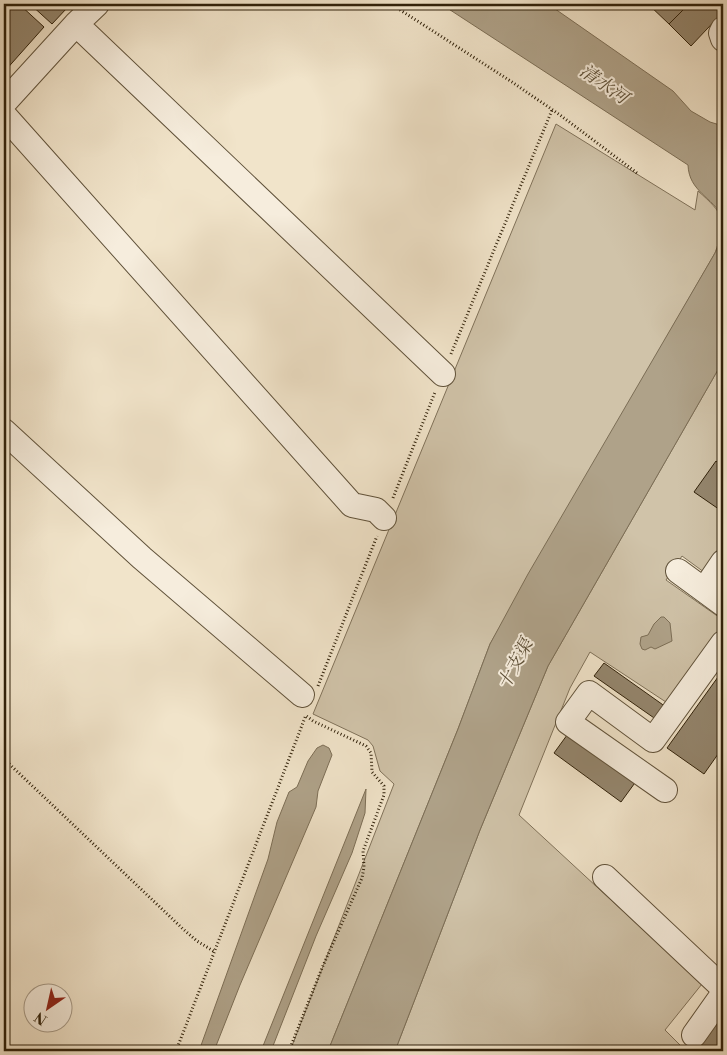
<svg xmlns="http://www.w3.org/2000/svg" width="727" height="1055" viewBox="0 0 727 1055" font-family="'Libre Bodoni','Noto Serif SC',serif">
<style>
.green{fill:#d0c3a9;stroke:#80725a}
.water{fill:#afa289;stroke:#7c6e56}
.building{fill:#94866e;stroke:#30210a}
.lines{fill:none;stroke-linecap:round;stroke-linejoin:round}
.minor-casing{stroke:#60523a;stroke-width:26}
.path{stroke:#30210a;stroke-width:3;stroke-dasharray:1 2.5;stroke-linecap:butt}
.minor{stroke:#f6eddd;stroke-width:24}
.labels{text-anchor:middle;stroke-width:4;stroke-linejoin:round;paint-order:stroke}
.water-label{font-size:18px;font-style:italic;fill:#5c4e36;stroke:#f6eddd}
</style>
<rect width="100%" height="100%" fill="#f1e4ca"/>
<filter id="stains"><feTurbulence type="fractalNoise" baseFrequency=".004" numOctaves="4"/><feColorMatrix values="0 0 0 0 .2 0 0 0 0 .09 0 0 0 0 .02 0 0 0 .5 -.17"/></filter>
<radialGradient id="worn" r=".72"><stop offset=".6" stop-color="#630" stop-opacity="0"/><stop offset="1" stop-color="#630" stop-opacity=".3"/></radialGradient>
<path class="green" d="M556,124l139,86 3,-19c26,23 29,28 17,62l-225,391 -32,85 -130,322h-38l104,-267 -14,-13 -7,-25 -5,-6 -55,-26z
M723,361v225l-41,-30 -16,24 57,40v16l-51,70 -82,-54 -20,36 -51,127 183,169 -37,46 21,21h-291l85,-221 68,-164z"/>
<path class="water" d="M441,4h107l125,87 18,20 19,11 13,4v92c-10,-21 -34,-26 -35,-53z
M723,236v125l-175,305 -68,164 -85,221h-67l130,-322 32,-85 38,-70 187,-321z
M661,617h3l6,6 2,18 -17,8 -4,-2 -6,3 -3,-1 -2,-5 1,-7 7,-2 6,-11z
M323,745l6,3 3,7 -14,36 -2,16 -76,178 -26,66h-15l69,-192 9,-37 12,-30 8,-5 11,-26 9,-13z
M366,789l-1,24 -13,40 -36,83 -45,115h-10z"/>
<path class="building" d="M4,4h15l25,23 -40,45z
M30,4h32l5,4 -15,16z
M648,4h41l-20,20z
M689,4h26l8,8 -32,34 -22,-22z
M716,461l7,6v45l-29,-20z
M604,663l62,44 -9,13 -63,-44z
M723,670v77l-19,27 -37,-26z
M570,731l67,49 -16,22 -67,-49z
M723,1015v36h-26z"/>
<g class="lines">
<g class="minor-casing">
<path id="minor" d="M76,24l21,-20
M723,29l-2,4 2,6
M4,103l72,-79 367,350
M4,115l348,390 24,5 8,8
M4,431l138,127 160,137
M678,571l45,33
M704,590l19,-28
M665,790l-97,-68 21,-29 64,47 70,-97
M605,877l118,111
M694,1035l29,-41"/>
</g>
<path class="path" d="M391,4l121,78 48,33 77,58
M451,354l101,-244
M393,498l42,-106
M318,686l59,-150
M4,759l179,170 14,12 18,11
M176,1051l130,-336
M289,1051l33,-83 40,-90 2,-11 -1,-16 21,-56v-9l-12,-14 -1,-19 -5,-7 -53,-25 -8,-6"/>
<use href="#minor" class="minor"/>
</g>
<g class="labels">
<g class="water-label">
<text transform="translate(604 84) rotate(35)" y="6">清水河</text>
<text transform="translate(515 664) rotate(-62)" y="6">十支渠</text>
</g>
</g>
<rect width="727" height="1055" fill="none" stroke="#f1e4ca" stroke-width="20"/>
<rect x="5" y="5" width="717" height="1045" fill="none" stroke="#30210a" stroke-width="2.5"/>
<rect x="10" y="10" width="707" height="1035" fill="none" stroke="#30210a"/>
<g transform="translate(48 1008) rotate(214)"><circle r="24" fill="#f6eddd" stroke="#a79b89"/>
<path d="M0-4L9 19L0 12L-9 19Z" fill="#8f2418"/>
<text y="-8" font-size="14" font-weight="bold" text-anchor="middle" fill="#30210a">N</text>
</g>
<rect width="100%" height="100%" filter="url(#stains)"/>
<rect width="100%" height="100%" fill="url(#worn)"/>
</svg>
